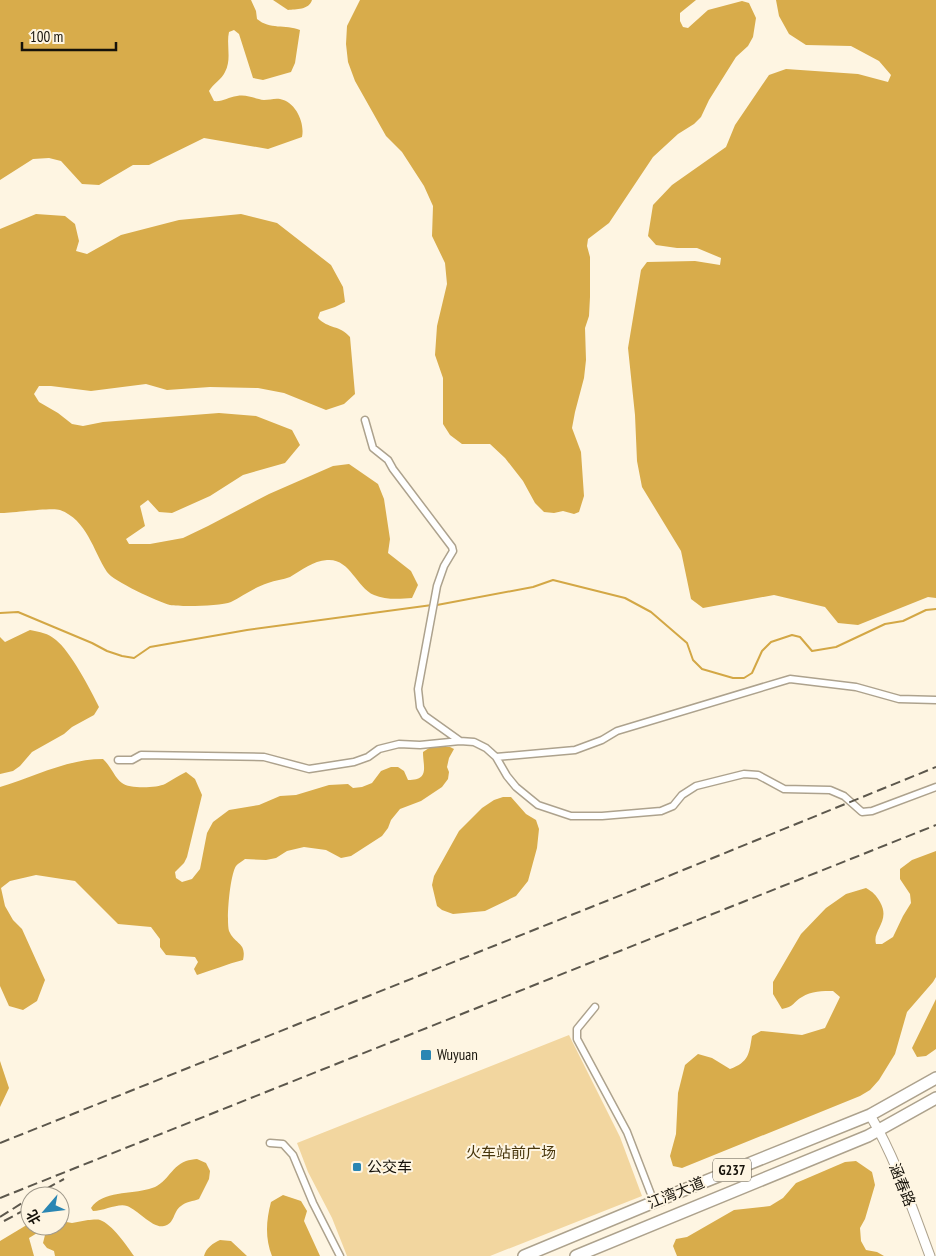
<svg xmlns="http://www.w3.org/2000/svg" width="936" height="1256" viewBox="0 0 936 1256" font-family="'PT Sans Narrow','Noto Sans SC',sans-serif">
<style>
.green{fill:#f2d69f}
.forest{fill:#d8ac4b}
.lines{fill:none;stroke-linecap:round;stroke-linejoin:round}
.stream{stroke:#d3a745;stroke-width:2}
.minor-casing{stroke:#ada28d;stroke-width:9}
.tertiary-casing{stroke:#ada28d;stroke-width:11}
.trunk-casing{stroke:#ada28d;stroke-width:14}
.minor{stroke:#fff;stroke-width:6}
.tertiary{stroke:#fff;stroke-width:9}
.trunk{stroke:#fff;stroke-width:11}
.rail{stroke:#5c574c;stroke-width:2;stroke-dasharray:10 5;stroke-linecap:butt}
.poi-dot{fill:#2a86b3;stroke:#fef5e2;stroke-width:2}
.labels{text-anchor:middle;stroke-width:4;stroke-linejoin:round;paint-order:stroke}
.shield{fill:#fef5e2;stroke:#5c564b;stroke-width:1}
.shield-label{font-size:14px;font-weight:bold;fill:#16120a}
.poi-label{font-size:15px;fill:#16120a;stroke:#fef5e2;text-anchor:start}
.park-label{font-size:15px;fill:#48360c;stroke:#fef5e2}
.street-label{font-size:15px;fill:#16120a;stroke:#fef5e2}
</style>
<rect width="100%" height="100%" fill="#fef5e2"/>
<path class="green" d="M569,1035l51,102 22,59 -152,60h-143l-15,-38 -24,-46 -11,-29z"/>
<path class="forest" d="M0,0h251l5,11 1,8c13,11 28,5 43,11l-5,33 -4,9 -28,8 -10,-2 -14,-44 -5,-4 -5,2c-3,13 3,27 -4,40 -3,7 -12,12 -16,19l5,10c9,1 14,-4 23,-5 10,-2 18,3 27,4 5,0 11,-2 16,-1 16,3 25,24 22,38l-34,12 -64,-11 -55,27h-16l-34,20 -17,-1 -21,-23 -12,-3 -16,1 -33,21z
M273,0h39c-3,10 -16,9 -24,10z
M360,0h336l-16,13v8l3,6 5,1 20,-18 34,-9 7,2 7,15 -3,19 -5,9 -12,11 -27,43 -8,17 -7,7 -16,10 -25,23 -44,66 -21,16 -1,7 3,11v40l-1,19 -4,12 1,32 -2,18 -9,34 -3,16 9,24 3,44 -5,16 -5,2 -11,-3 -9,2 -10,-1 -9,-9 -12,-22 -18,-23 -15,-14h-28l-12,-9 -7,-11v-46l-8,-23 2,-29 10,-42 -2,-21 -13,-27 1,-30 -9,-20 -22,-34 -16,-16 -31,-55 -7,-19 -2,-18 1,-18z
M776,0h160v598l-8,-1 -70,28 -20,-2 -13,-16 -51,-12 -71,13 -12,-9 -10,-48 -39,-64 -5,-26 -2,-46 -7,-67 13,-78 6,-8 48,-1 25,4 1,-7 -24,-10h-20l-21,-3 -8,-9 5,-31 19,-20 54,-38 9,-22 34,-50 17,-6 72,5 30,8 3,-7 -12,-14 -28,-15 -45,-1 -17,-11 -10,-18z
M36,214l29,2 10,8 4,17 -3,10 11,3 34,-19 58,-15 62,-6 36,9 54,42 12,22 2,15 -10,5 -15,5 -2,6c10,11 22,7 32,19l5,57 -11,10 -18,6 -42,-17 -26,-5 -48,-1 -43,3 -21,-6 -55,7 -40,-5h-12l-5,8 5,8 19,11 14,11 11,2 20,-4 116,-9 37,3 36,14 8,15 -15,18 -42,12 -33,21 -38,17 -13,-1 -11,-12 -8,6 5,20 -19,13 3,5h21l33,-6 25,-12 61,-32 64,-28 16,-2 29,20 6,15 6,40 -2,14 23,18 7,14 -6,13c-12,1 -27,2 -38,-3 -18,-8 -24,-37 -47,-35 -14,1 -25,10 -37,17 -7,3 -15,3 -22,6 -13,4 -25,13 -37,19 -10,4 -49,5 -61,3 -12,-3 -57,-24 -63,-33 -14,-22 -20,-52 -47,-62 -7,-3 -49,3 -60,3v-284z
M30,630c10,2 18,3 26,10 14,11 35,50 43,67l-5,8 -22,12 -8,7 -32,18 -12,14 -7,5 -13,3v-137l5,5z
M438,747h12l4,2 -5,9 -2,9 2,5 -1,7 -6,8 -21,14 -21,8 -9,11 -3,8 -6,8 -31,20 -10,2 -15,-8 -22,-3 -17,4 -11,7 -10,2 -21,-1c-2,2 -7,4 -9,7 -6,9 -10,54 -7,65 6,14 18,11 14,29 -16,4 -30,10 -46,15l-3,-6 4,-7 -3,-5 -29,-2 -6,-8v-8l-9,-12 -33,-3 -43,-43 -39,-6 -26,6 -9,7 4,18 8,14 9,9 23,51 -8,21 -14,9 -14,-4 -9,-20v-199c34,-10 67,-28 103,-28 8,7 11,18 19,24 7,6 35,5 43,1 7,-4 13,-8 21,-12l9,7 7,16 -15,62 -3,6 -9,9 1,6 6,4 10,-3 8,-10 7,-36 6,-11 16,-12 30,-5 21,-9 16,-1 33,-10 19,-1 5,4 9,-1 10,-4 9,-12 10,-4h7l6,4 4,9c22,0 15,-13 15,-28l6,-4z
M503,797h8l15,17 10,6 3,9 -2,19 -9,33 -12,15 -31,15 -32,3 -11,-4 -5,-4 -5,-21 2,-9 25,-45 23,-23 12,-8z
M936,851v126l-3,5 -26,30 -12,42 -16,26 -9,10 -10,6 -178,72 -9,-2 -3,-10 6,-22 2,-41 7,-28 13,-11 14,4 18,11c19,-7 19,-15 22,-33l9,-5 41,4 23,-7 15,-31 -7,-6c-10,0 -22,0 -31,6 -9,5 -8,10 -20,12l-9,-15v-12l28,-48 25,-26 20,-14 20,-6c7,4 10,7 14,14 11,19 -8,28 -4,42h6l11,-7 10,-21 8,-13 -1,-9 -10,-15v-10l12,-9z
M936,999v50l-10,7 -9,1 -5,-9z
M0,1061l9,27 -9,19z
M197,1159l9,4 4,8 -1,8 -10,20c-5,2 -14,3 -18,7 -8,5 -6,18 -17,20 -11,3 -26,-16 -37,-20 -9,-3 -23,5 -34,5l-2,-3c11,-17 41,-14 58,-19 18,-4 21,-22 37,-28 3,-1 8,-2 11,-2z
M856,1161l16,11 3,13 -10,34 -5,9 1,13 5,9 11,2 7,4h-207l-4,-10 3,-7 11,-2 47,-27 36,-4 13,-8 13,-15 49,-21z
M283,1195l18,6 6,10 -3,10 16,35h-48c-7,-18 -6,-35 -1,-54z
M88,1220c3,0 9,-1 12,0 12,4 27,26 34,36h-79l-1,-5 -7,-3 -4,-5 2,-8 7,-9h8l1,-5 11,2z
M30,1223v3h14l-2,4 -13,8 5,18h-34v-15z
M220,1240l11,1 16,15h-43c2,-8 9,-13 16,-16z"/>
<g class="lines">
<path class="stream" d="M437,605l96,-18 20,-7 72,18 26,14 36,31 6,17 9,9 31,9h11l8,-5 10,-22 9,-9 21,-7 8,2 12,14 24,-4 49,-23 18,-3 23,-11 10,-1
M0,613l18,-1 74,31 15,8 15,5 12,2 16,-11 97,-17 185,-25"/>
<g class="minor-casing">
<path id="minor" d="M365,420l8,28 15,12 5,9 59,78 1,4 -9,15 -7,20 -19,103 2,18 5,9 35,25 14,1 12,6 10,9 11,19 9,11 22,18 33,11h31l59,-5 12,-5 9,-11 14,-9 48,-12 14,1 26,14 46,1 14,6 18,16 10,-1 64,-24
M496,757l79,-7 27,-10 15,-9 173,-52 66,8 43,12 37,1
M118,760h14l9,-5 123,2 45,12 45,-7 14,-5 11,-8 20,-5 21,1 40,-4
M595,1007l-18,22v10l50,93 27,70
M270,1143l13,1 10,11 20,48 27,53"/>
</g>
<g class="tertiary-casing">
<path id="tertiary" d="M870,1115c26,44 42,93 60,141"/>
</g>
<g class="trunk-casing">
<path id="trunk" d="M524,1256l130,-54 216,-87 66,-37
M576,1256l292,-120 68,-38"/>
</g>
<use href="#minor" class="minor"/>
<use href="#tertiary" class="tertiary"/>
<use href="#trunk" class="trunk"/>
<path class="rail" d="M0,1143l644,-257 292,-119
M33,1196l31,-17
M0,1198l936,-373
M0,1217l30,-19
M4,1221l26,-14"/>
</g>
<g class="poi-dot">
<rect x="420" y="1049" width="12" height="12" rx="2.5"/>
<rect x="352" y="1162" width="10" height="10" rx="2.5"/>
</g>
<g class="labels">
<rect class="shield" x="713" y="1158.5" width="38" height="23" rx="4"/>
<g class="shield-label">
<text x="732" y="1175">G237</text>
</g>
<g class="poi-label">
<text x="437" y="1060">Wuyuan</text>
<text x="367" y="1172">公交车</text>
</g>
<g class="park-label">
<text x="511" y="1158">火车站前广场</text>
</g>
<g class="street-label">
<text transform="translate(902 1185) rotate(68)" y="5">涵春路</text>
<text transform="translate(676 1193) rotate(-22)" y="5">江湾大道</text>
</g>
</g>
<g transform="translate(45 1211) rotate(242)"><circle r="24" fill="#fef5e2" stroke="#a19a8c"/>
<path d="M0-4L9 19L0 12L-9 19Z" fill="#2a86b3"/>
<text y="-8" font-size="14" font-weight="bold" text-anchor="middle" fill="#16120a">北</text>
</g>
<path d="M22 42v8h94v-8" fill="none" stroke="#16120a" stroke-width="2.5"/>
<text x="30" y="42" font-size="15" fill="#16120a" stroke="#fef5e2" stroke-width="4" paint-order="stroke">100 m</text>
</svg>
